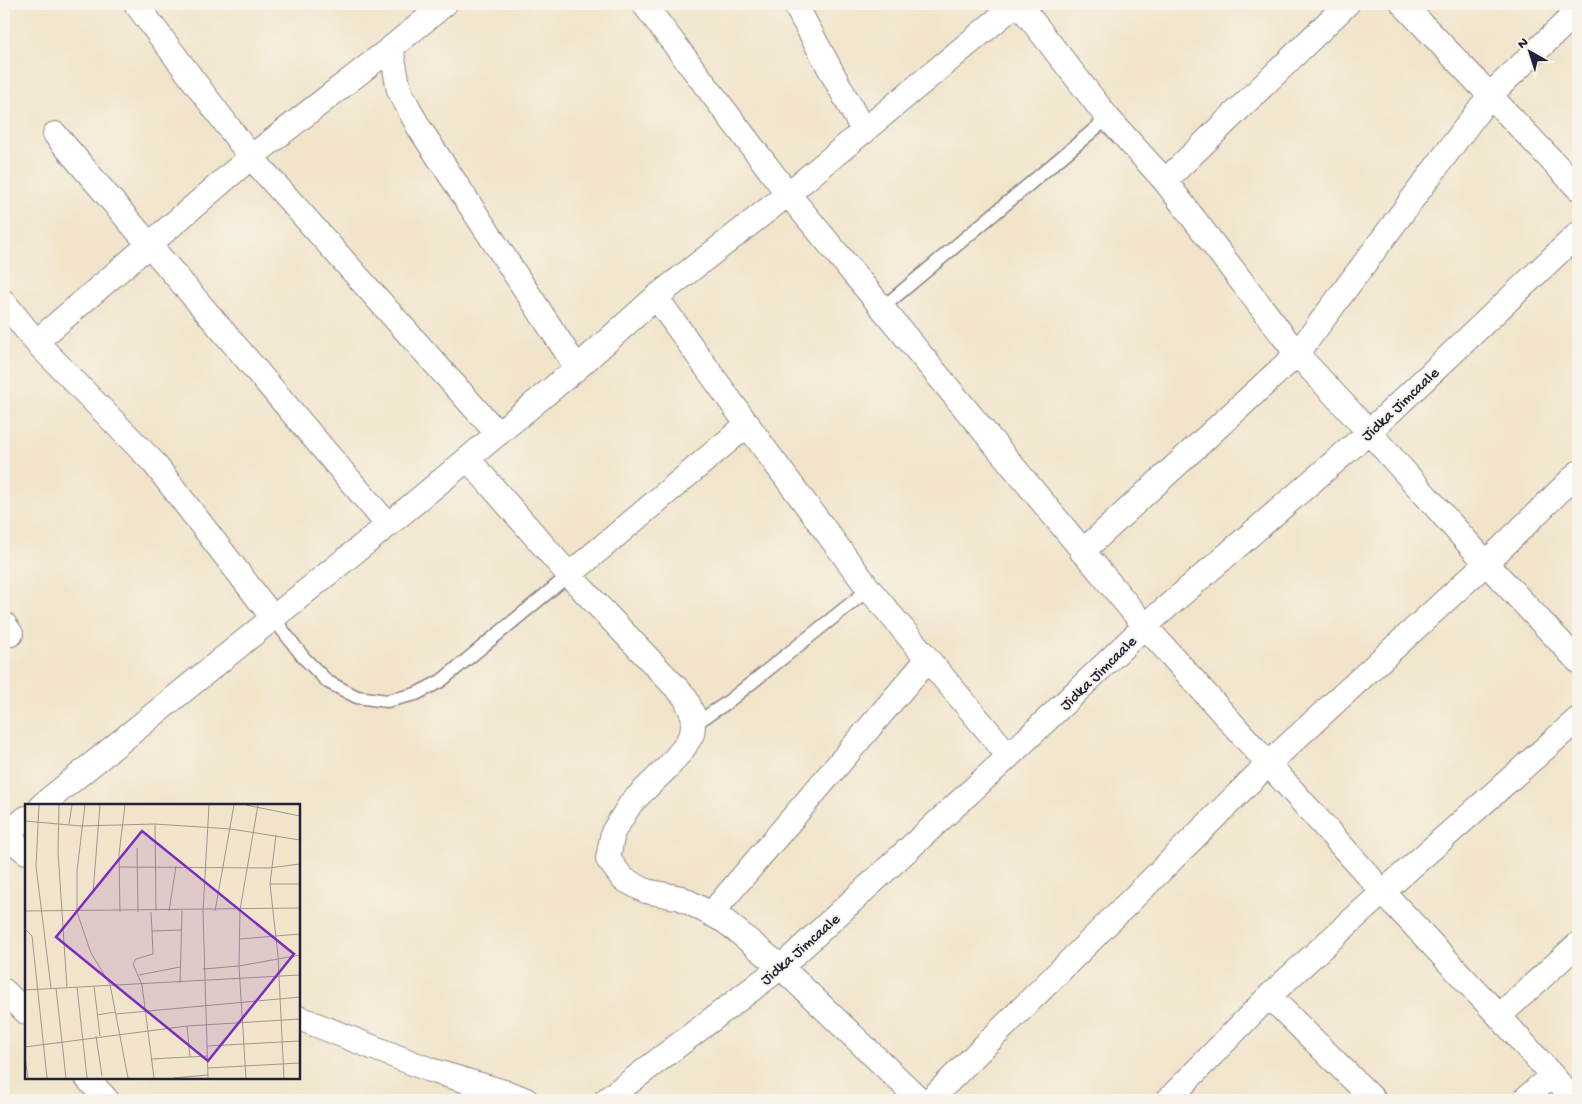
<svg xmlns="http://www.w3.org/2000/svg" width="1582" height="1104" viewBox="0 0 1582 1104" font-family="'Gochi Hand',sans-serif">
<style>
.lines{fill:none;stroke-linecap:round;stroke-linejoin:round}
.lane-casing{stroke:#8a8382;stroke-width:15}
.street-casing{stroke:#8a8382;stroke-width:26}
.lane{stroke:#fff;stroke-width:12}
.street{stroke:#fff;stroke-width:24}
.labels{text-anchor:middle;stroke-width:4;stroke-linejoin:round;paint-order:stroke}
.street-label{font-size:16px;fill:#22223b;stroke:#f7f3e8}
.inset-road{fill:none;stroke:#9e9691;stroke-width:1}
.view{fill:#7b2cbf;fill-opacity:0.15;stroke:#7b2cbf;stroke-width:2.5}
.inset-edge{fill:none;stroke:#22223b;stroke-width:2.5}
</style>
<rect width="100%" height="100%" fill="#f7f3e8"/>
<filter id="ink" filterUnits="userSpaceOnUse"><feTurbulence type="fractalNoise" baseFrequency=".02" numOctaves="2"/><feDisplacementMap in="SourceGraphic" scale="10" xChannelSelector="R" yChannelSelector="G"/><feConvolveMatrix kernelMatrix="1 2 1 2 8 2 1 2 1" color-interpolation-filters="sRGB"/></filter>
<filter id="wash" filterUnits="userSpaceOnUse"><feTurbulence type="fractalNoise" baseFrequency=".0096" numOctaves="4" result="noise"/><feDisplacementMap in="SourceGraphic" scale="20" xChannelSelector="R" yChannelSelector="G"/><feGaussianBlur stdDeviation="1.12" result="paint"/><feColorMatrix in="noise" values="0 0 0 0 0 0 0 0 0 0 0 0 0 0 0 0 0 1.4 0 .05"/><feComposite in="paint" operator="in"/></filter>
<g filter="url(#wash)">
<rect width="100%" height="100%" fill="#f1e4ca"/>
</g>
<g filter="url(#ink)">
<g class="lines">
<g class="lane-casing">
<path id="lane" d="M882,308l226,-190
M274,619l30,39 24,24 29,15 30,4 29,-7 25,-13 128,-106
M693,725l32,-21 144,-115"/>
</g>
<g class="street-casing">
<path id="street" d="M136,4l115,153 247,277
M644,4l144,190 357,432 238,266 116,124 75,84
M795,4l69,128
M1019,4l89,114 57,63 132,173 72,78 117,131 92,98
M1403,4l175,184
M391,48l8,42 19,36 159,242
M55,134l333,391
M1165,181l182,-177
M656,297l111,155 102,137 140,167
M4,302l32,40 118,121 120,156
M36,342l215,-185 140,-109 54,-44
M468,459l101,116 179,-151
M1082,552l215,-198 193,-259 88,-84
M569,575l116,122 9,20 -2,17 -9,15 -15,18 -37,36 -18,29 -5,27 15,20 23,12 35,7 45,24 55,45 139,133
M4,624l7,10
M42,805l346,-280 189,-157 79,-71 132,-103 228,-190
M4,833l22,19
M4,836l22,-18
M711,914l216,-254
M4,991l22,21
M1269,996l105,104
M1499,1016l79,-72
M299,1018l131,52 84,25 12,5
M87,1078l20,22
M606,1100l175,-133 228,-211 136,-130 224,-194 209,-198
M930,1100l338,-336 218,-201 92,-90
M1168,1100l101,-104 114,-104 195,-173
M1524,1100l28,-25"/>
</g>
<use href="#lane" class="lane"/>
<use href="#street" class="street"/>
</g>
</g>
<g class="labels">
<g class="street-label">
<text transform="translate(1399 403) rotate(-43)" y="6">Jidka Jimcaale</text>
<text transform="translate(1097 672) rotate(-44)" y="6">Jidka Jimcaale</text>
<text transform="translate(799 948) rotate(-41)" y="6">Jidka Jimcaale</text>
</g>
</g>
<g transform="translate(25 804)">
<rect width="275" height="275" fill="#f1e4ca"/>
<path class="inset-road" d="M14,1l-3,61 15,122M34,1l-1,47 9,136M60,1l-8,66v41l14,41 19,31 18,94M221,1l54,11M0,17l56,5 74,-2 76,5 69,11M44,20l3,-19M130,20l1,87M251,31l-6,49 8,72 6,122M112,44l1,64M94,63l150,1 31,-4M245,80h30M68,89l7,-88M0,107l275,-3M144,107l7,-45M190,107l19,-106M95,108l-1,-58 6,-49M126,108l1,19 29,-1M0,125l7,7 15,142M127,127l1,23 -17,5 -3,5 9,21 12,93M215,135l60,-5M178,165l36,-3 61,-11M114,171l41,-8M155,179l2,-72M69,182l6,50M52,183l10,91M31,184l10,90M0,186l275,-15M91,210l184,-17M72,211l18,-3M162,222l3,31M71,232l6,40M182,242l93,-5M0,243l162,-21 113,-7M0,253l3,21M126,255l57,-3M183,264l92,-5M148,274l35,-3M183,274l-5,-167 6,-106M221,274l-7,-112 1,-56 18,-105"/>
<path class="view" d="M117,27l152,123 -86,107 -152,-124z"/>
<rect width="275" height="275" class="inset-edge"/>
</g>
<rect width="1582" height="1104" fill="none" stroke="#f7f3e8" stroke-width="20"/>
<g transform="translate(1530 52) rotate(321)" stroke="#f7f3e8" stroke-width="4" paint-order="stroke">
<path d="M0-4L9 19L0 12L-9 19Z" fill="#22223b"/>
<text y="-8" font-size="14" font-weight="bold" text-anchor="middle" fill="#22223b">N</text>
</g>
</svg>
